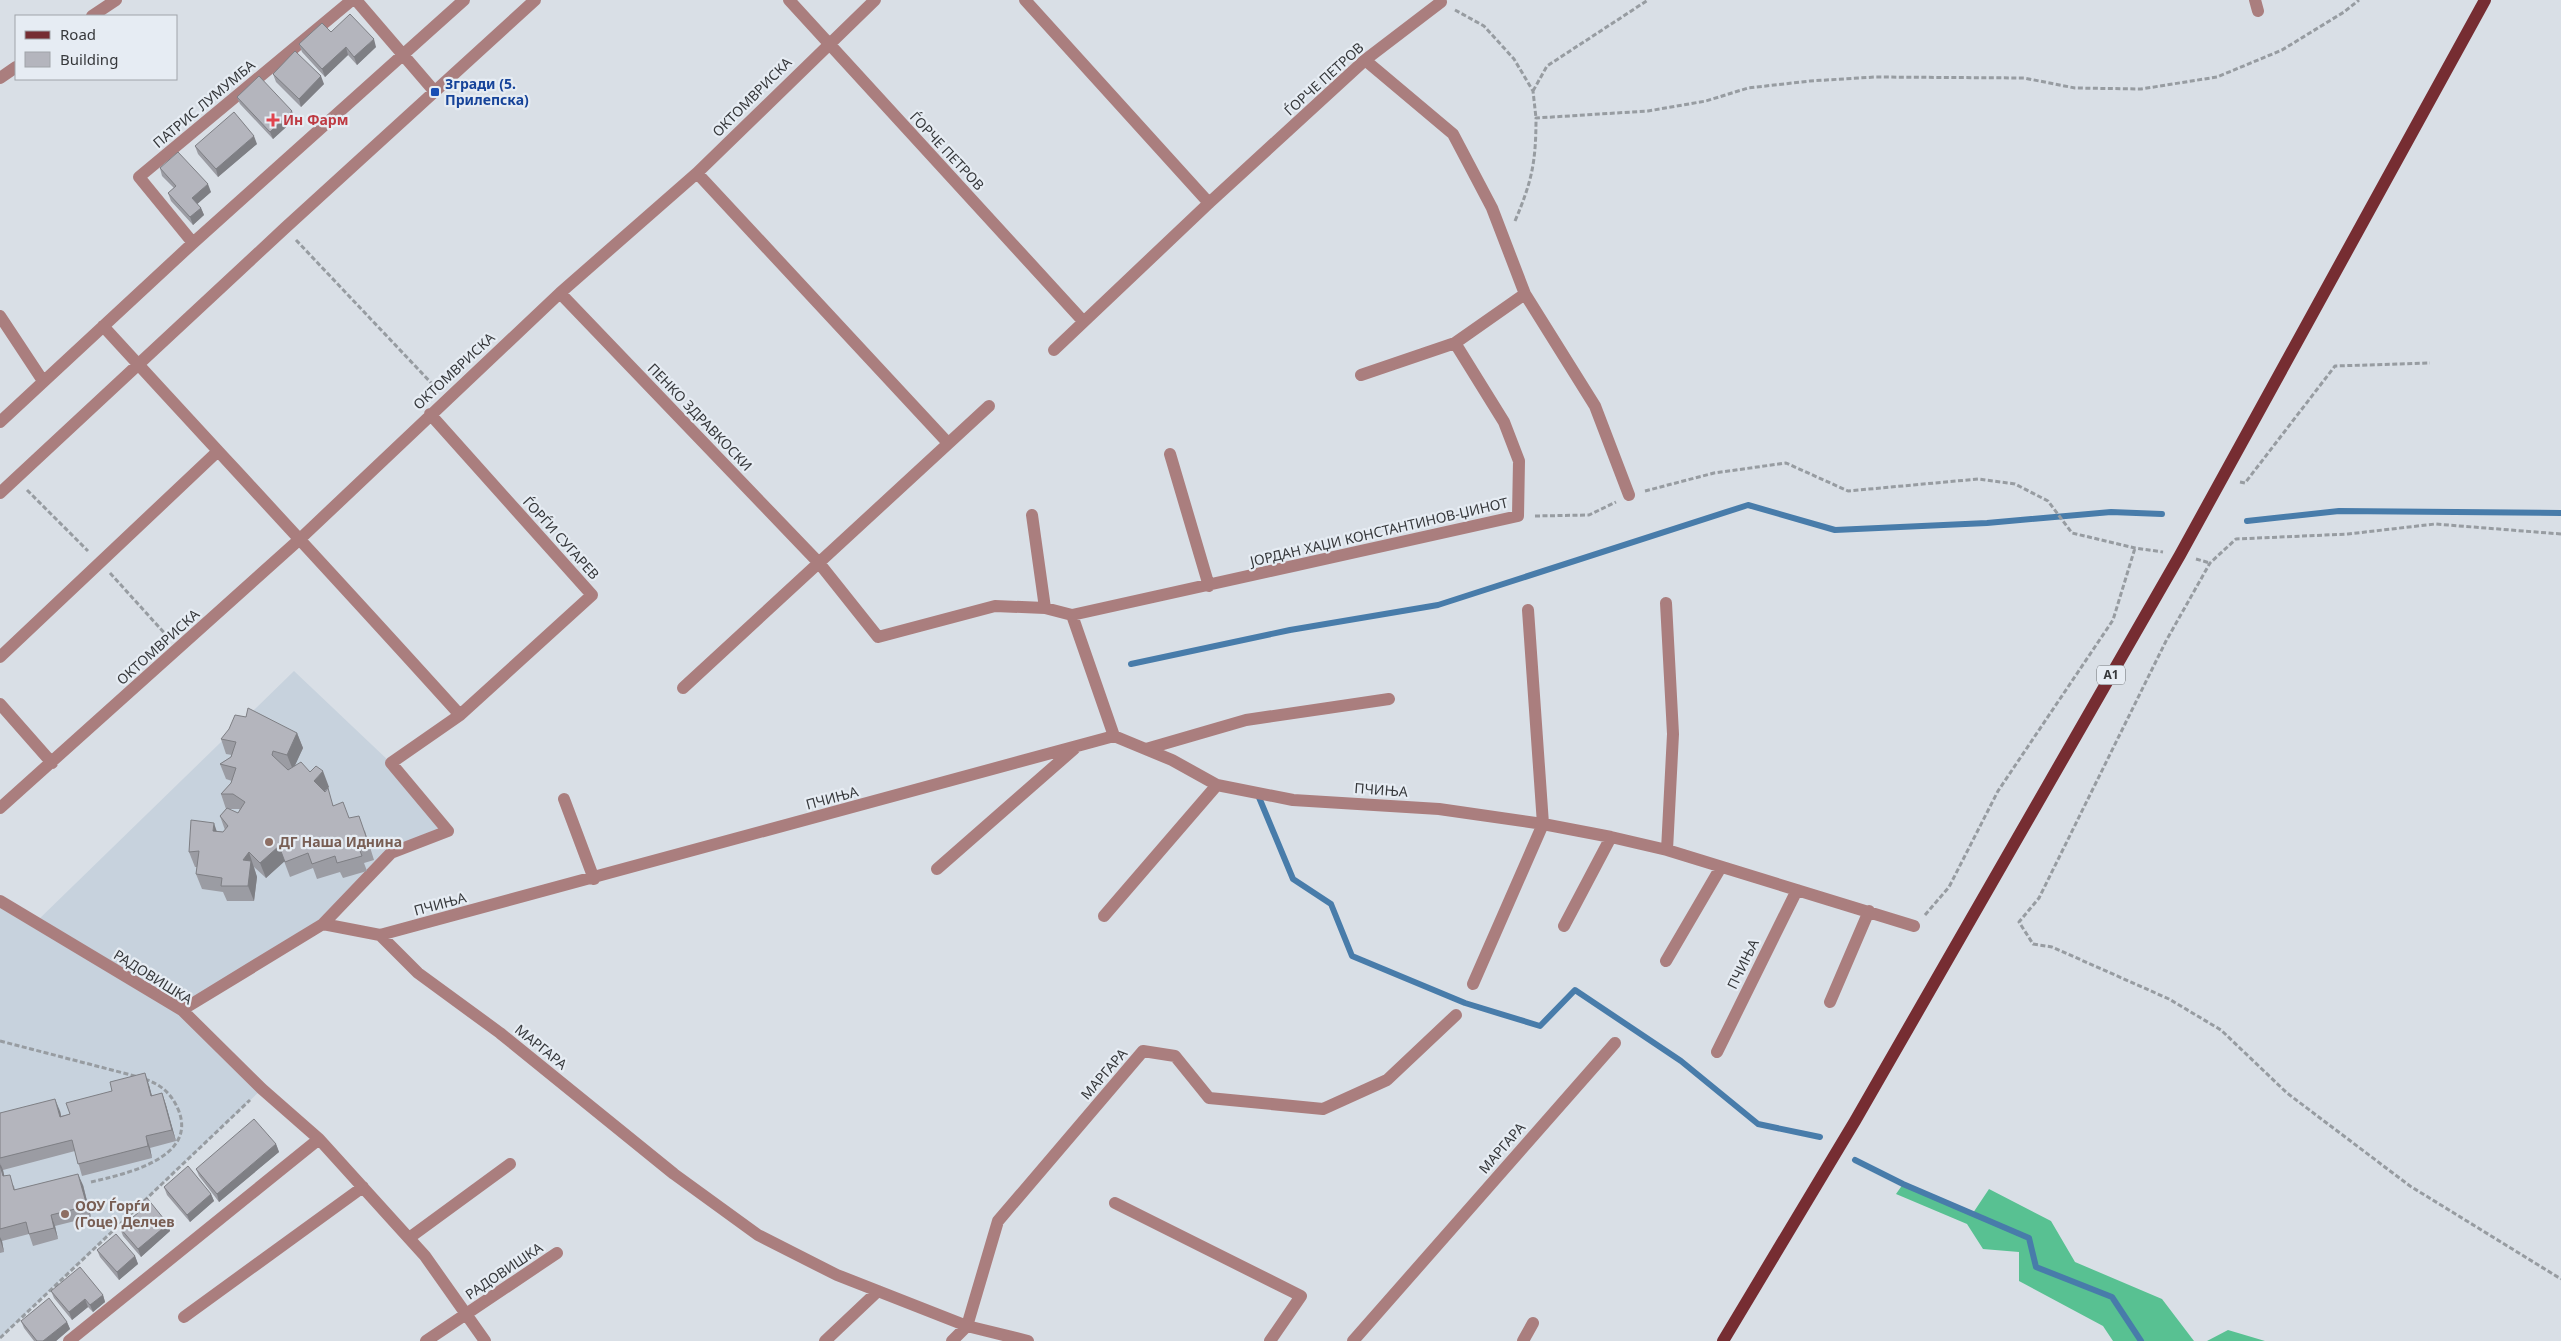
<svg xmlns="http://www.w3.org/2000/svg" width="2561" height="1341" viewBox="0 0 2561 1341" font-family="'Noto Sans',sans-serif">
<style>
.built{fill:#c7d2dd}
.forest{fill:#58c192}
.lines{fill:none;stroke-linecap:round;stroke-linejoin:round}
.stream{stroke:#487caa;stroke-width:6}
.path{stroke:#979ca1;stroke-width:3;stroke-dasharray:5 2.5;stroke-linecap:butt}
.minor{stroke:#aa7e7e;stroke-width:12}
.major{stroke:#762d32;stroke-width:12}
.wall{fill:#9b9ca3;fill-rule:evenodd}
.shaded-wall{fill:#7e7f84}
.building{fill:#b4b5bd;stroke:#7e7f84}
.transit-dot{fill:#1a4fb4;stroke:#e6ecf3;stroke-width:2}
.health-dot{fill:#e0444e;stroke:#e6ecf3;stroke-width:2}
.education-dot{fill:#8d6e63;stroke:#e6ecf3;stroke-width:2}
.labels{text-anchor:middle;stroke-width:4.5;stroke-linejoin:round;paint-order:stroke}
.shield{fill:#e6ecf3;stroke:#6b6e72;stroke-width:1}
.shield-label{font-size:12px;font-weight:bold;fill:#36383b}
.street-label{font-size:14px;fill:#36383b;stroke:#e6ecf3}
.transit-label{font-size:14px;font-weight:bold;fill:#164399;stroke:#e6ecf3;text-anchor:start}
.health-label{font-size:14px;font-weight:bold;fill:#be3a42;stroke:#e6ecf3;text-anchor:start}
.education-label{font-size:14px;font-weight:bold;fill:#785e54;stroke:#e6ecf3;text-anchor:start}
</style>
<rect width="100%" height="100%" fill="#d9dfe6"/>
<path class="built" d="M294,671l97,92 57,68 -57,22 -68,71 -141,86 80,79 -262,249v-437l36,21z"/>
<path class="forest" d="M1903,1184l70,29 16,-24 62,32 24,41 87,37 32,42h-81l-10,-15 -84,-45v-29l-36,-3 -16,-25 -71,-30z
M2228,1330l37,11h-58z"/>
<g class="lines">
<path class="stream" d="M2247,521l92,-10 222,2
M1131,664l159,-34 148,-25 310,-100 87,25 152,-7 124,-11 51,2
M1258,795l35,84 38,25 21,52 113,47 75,23 35,-36 106,71 77,63 62,13
M1855,1160l48,24 126,54 7,29 76,30 29,44"/>
<path class="path" d="M1455,10l29,16 30,33 19,32 3,27
M1533,91l14,-25 101,-66
M1515,221c17,-40 21,-59 21,-103l112,-7 58,-10 42,-13 62,-7 65,-4 149,1 51,10 66,1 76,-12 65,-27 62,-38 15,-12
M296,240l140,148
M2240,482l5,1 90,-117 95,-3
M27,490l61,61
M1645,491l69,-18 72,-10 62,28 130,-12 37,5 33,17 24,32 63,15 28,4
M1535,516l54,-1 27,-13
M2561,534l-126,-10 -87,10 -112,5 -26,24 -44,78 -127,257 -20,24 14,22 19,3 117,52 52,31 66,63 123,93 151,93
M2196,559l14,4
M110,573l58,64
M1925,915l24,-28 49,-96 115,-171 22,-72
M0,1041l139,36
M91,1182c34,-8 108,-24 87,-73 -7,-16 -17,-24 -33,-30
M144,1201l106,-101
M0,1338l138,-131"/>
<path class="minor" d="M356,0l79,92
M789,0l294,321
M1025,0l184,203
M2255,0l3,11
M92,16l24,-16
M1365,60l88,74 39,74 33,86 70,112 34,89
M0,78l16,-11
M697,173l251,270
M193,243l-54,-66 213,-177
M560,293l259,270 59,74 117,-31 50,2 27,7 42,121
M0,316l43,65
M103,326c119,130 239,258 357,389
M1054,350l155,-147 156,-143 76,-58
M1361,375l94,-32 70,-49
M0,422l193,-179 271,-243
M1170,454l39,132
M0,493l285,-265 250,-228
M1032,515l13,93
M1666,603l7,131 -6,116
M1072,615l446,-99 1,-55 -15,-39 -49,-79
M0,657l217,-205
M683,688l306,-282
M0,704l52,59
M1146,749l100,-29 143,-21
M564,799l30,80
M0,808l301,-270 259,-245 137,-120 178,-173
M937,869l137,-120
M0,901l182,109 80,79 57,50 106,117 60,85
M1104,916l113,-131
M323,924l57,11 38,38 82,60 174,141 84,61 79,40 130,51 61,15
M1564,926l47,-89
M380,935l734,-199 58,24 45,25 76,15 146,9 104,15 68,13 56,13 247,76
M1666,961l55,-94
M1473,984l70,-160 -15,-214
M1830,1002l39,-91
M182,1010l141,-86 68,-71 57,-22 -57,-68 69,-48 132,-120 -162,-181
M1717,1052l80,-162
M1115,1203l186,93 -31,45
M409,1238l101,-74
M184,1317l179,-130
M69,1341l250,-202
M426,1341l131,-88
M825,1341l53,-50
M952,1341l15,-15 31,-105 145,-170 32,5 34,42 114,11 64,-29 69,-65
M1353,1341l262,-298
M1523,1341l10,-18"/>
<path class="major" d="M1723,1341l132,-220 325,-566 305,-555"/>
</g>
<path class="wall" d="M331,32l45,15 -19,18 -9,-10 -23,22 -23,-25 -3,-8z
M273,74l51,10 -23,23 -25,-25z
M237,97l58,22 -22,20 -33,-35z
M257,144l-39,33 -20,-23 -3,-8z
M160,168l51,24 -14,12 4,4 3,7 -11,10 -22,-24 -3,-8 6,-5 -12,-12z
M297,733l6,15 -9,18 16,6 19,15 -5,5 10,14 31,25 9,29 -10,3 3,8 -24,7 -3,-6 -23,7 -4,-11 -23,9 -6,-16 -18,17 -12,-11 3,10 -3,24h-27l-4,-9 -21,-3 -6,-15 1,-7h-2l-6,-15 28,-21 6,1 2,-2 -5,-14 6,-7 -5,-15 10,-11 1,-2 -6,-2 -6,-15 11,-7 1,-2 -6,-1 -5,-15zM228,809h11l1,1 -2,3z
M149,1085l3,11 10,-3 4,12 10,36 -26,7 2,10 -70,18 -7,-25 -72,19 1,6 10,10 1,4 68,-5 8,32 -36,9 3,13 -25,7 -4,-12 -27,7 2,11 -4,1v-140l60,-2 1,5 9,-2z
M276,1144l3,8 -60,50 -20,-26 -3,-7z
M164,1187l47,7 3,7 -24,21 -23,-27z
M135,1207l33,17 2,7 -29,26 -18,-21 -3,-8 18,-15z
M97,1250l38,6 3,8 -19,16 -19,-23z
M51,1291l52,4 2,7 -12,10 -5,-5 -16,13 -18,-22z
M21,1321l46,1 3,7 -14,12h-22l-10,-13z"/>
<path class="shaded-wall" d="M374,39l2,8 -19,18 -3,-8z
M346,47l2,8 -23,22 -3,-8z
M321,76l3,8 -23,23 -2,-8z
M292,111l3,8 -22,20 -3,-7z
M254,136l3,8 -39,33 -2,-8z
M208,184l3,8 -16,14 -3,-8z
M201,208l3,7 -11,10 -3,-8z
M297,733l6,15 -10,22 -6,-15z
M323,771l6,16 -10,9 -5,-15z
M214,823l5,15 -6,-7z
M279,846l6,15 -19,17 -6,-15z
M249,852l8,25 -3,24 -6,-15 -5,-26z
M145,1073l4,12 6,22 -4,-11z
M162,1093l4,12 10,36 -4,-11z
M55,1099l5,12 4,17 -4,-11z
M146,1136l4,12 2,10 -4,-12z
M276,1144l3,8 -60,50 -2,-8z
M0,1163l3,7 4,18 -4,-12z
M78,1174l5,11 8,32 -4,-11z
M211,1194l3,7 -24,21 -3,-7z
M51,1215l4,11 3,13 -4,-11z
M168,1224l2,7 -29,26 -3,-8z
M0,1237l2,4 2,11 -4,-12z
M135,1256l3,8 -19,16 -2,-8z
M103,1295l2,7 -12,10 -3,-7z
M85,1299l3,8 -16,13 -3,-8z
M67,1322l3,7 -14,12h-13z"/>
<path class="building" d="M350,14l24,25 -20,18 -8,-10 -24,22 -23,-25 23,-21 9,9z
M295,51l26,25 -22,23 -26,-25z
M259,76l33,35 -22,21 -33,-35z
M234,112l20,24 -38,33 -21,-23z
M178,152l30,32 -16,14 9,10 -11,9 -22,-24 8,-7 -16,-18z
M248,708l49,25 -10,22 -14,-4 -1,4 16,15 13,-8 9,10 6,-6 7,5 -9,10 11,11 3,-4 5,18 10,-4 6,16 10,-2 10,29 -10,3 3,8 -25,7 -2,-7 -23,8 -4,-11 -23,9 -6,-16 -19,17 -11,-11 -6,8 8,1 -3,25h-27l1,-8 -26,-4 3,-23 -10,1 2,-32 23,3 -1,8 10,1 5,-6 -8,-10 7,-8 11,5 7,-11 -12,-8h-12l10,-11 5,-15 -16,-4 11,-7 5,-15 -15,-3 8,-10 6,-14 11,2z
M145,1073l6,23 11,-3 10,37 -26,6 2,10 -70,18 -6,-24 -72,18v-45l55,-14 5,18 10,-3 -4,-11 46,-12 -2,-9z
M254,1119l22,25 -59,50 -21,-25z
M0,1165l3,11 7,-1 4,15 64,-16 9,32 -36,9 3,13 -25,6 -3,-12 -26,7z
M188,1166l23,28 -24,21 -23,-28z
M147,1198l21,26 -30,25 -18,-21 19,-16 -4,-5z
M116,1234l19,22 -18,16 -20,-22z
M80,1267l23,28 -13,10 -5,-6 -16,13 -18,-21z
M49,1298l18,24 -24,19h-6l-16,-20z"/>
<rect class="transit-dot" x="430" y="87" width="10" height="10" rx="2.5"/>
<path class="health-dot" d="M270.5 112.5h5v5h5v5h-5v5h-5v-5h-5v-5h5z"/>
<g class="education-dot">
<circle cx="269" cy="842" r="5"/>
<circle cx="65" cy="1214" r="5"/>
</g>
<g class="labels">
<rect class="shield" x="2097" y="665.5" width="28" height="19" rx="4"/>
<g class="shield-label">
<text x="2111" y="679">A1</text>
</g>
<g class="street-label">
<text transform="translate(1324 79) rotate(-42)" y="5">ЃОРЧЕ ПЕТРОВ</text>
<text transform="translate(752 97) rotate(-45)" y="5">ОКТОМВРИСКА</text>
<text transform="translate(204 104) rotate(-40)" y="5">ПАТРИС ЛУМУМБА</text>
<text transform="translate(947 151) rotate(47)" y="5">ЃОРЧЕ ПЕТРОВ</text>
<text transform="translate(454 371) rotate(-43)" y="5">ОКТОМВРИСКА</text>
<text transform="translate(700 417) rotate(46)" y="5">ПЕНКО ЗДРАВКОСКИ</text>
<text transform="translate(1379 532) rotate(-13)" y="5">ЈОРДАН ХАЏИ КОНСТАНТИНОВ-ЏИНОТ</text>
<text transform="translate(561 538) rotate(48)" y="5">ЃОРЃИ СУГАРЕВ</text>
<text transform="translate(158 647) rotate(-42)" y="5">ОКТОМВРИСКА</text>
<text transform="translate(1381 790) rotate(4)" y="5">ПЧИЊА</text>
<text transform="translate(832 798) rotate(-15)" y="5">ПЧИЊА</text>
<text transform="translate(440 904) rotate(-15)" y="5">ПЧИЊА</text>
<text transform="translate(1743 964) rotate(-64)" y="5">ПЧИЊА</text>
<text transform="translate(153 977) rotate(32)" y="5">РАДОВИШКА</text>
<text transform="translate(541 1047) rotate(39)" y="5">МАРГАРА</text>
<text transform="translate(1104 1074) rotate(-49)" y="5">МАРГАРА</text>
<text transform="translate(1502 1148) rotate(-49)" y="5">МАРГАРА</text>
<text transform="translate(504 1271) rotate(-34)" y="5">РАДОВИШКА</text>
</g>
<g class="transit-label">
<text x="445" y="89">Згради (5.<tspan x="445" dy="16">Прилепска)</tspan></text>
</g>
<g class="health-label">
<text x="283" y="125">Ин Фарм</text>
</g>
<g class="education-label">
<text x="279" y="847">ДГ Наша Иднина</text>
<text x="75" y="1211">ООУ Ѓорѓи<tspan x="75" dy="16">(Гоце) Делчев</tspan></text>
</g>
</g>
<rect x="15" y="15" width="162" height="65" fill="#e6ecf3" stroke="#a0a4a9"/>
<rect x="25" y="31" width="25" height="8" fill="#762d32" stroke="#a0a4a9"/>
<text x="60" y="40" font-size="15" fill="#36383b">Road</text>
<rect x="25" y="52" width="25" height="15" fill="#b4b5bd" stroke="#a0a4a9"/>
<text x="60" y="65" font-size="15" fill="#36383b">Building</text>
</svg>
